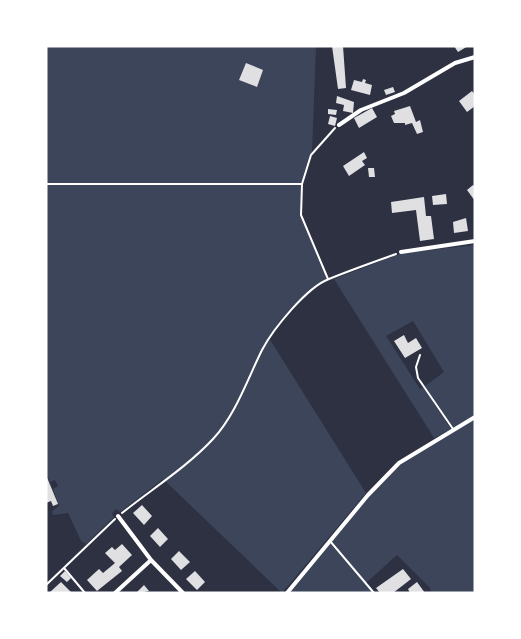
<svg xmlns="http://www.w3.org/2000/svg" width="521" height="639" viewBox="0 0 521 639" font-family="Poppins,sans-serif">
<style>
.green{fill:#3c4559}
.building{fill:#e0e0e3}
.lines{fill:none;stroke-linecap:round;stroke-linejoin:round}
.path{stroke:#fff;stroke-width:2}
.service{stroke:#fff;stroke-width:2}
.minor{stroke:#fff;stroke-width:4}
</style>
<rect width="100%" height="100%" fill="#2d3142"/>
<path class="green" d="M46,46h270l-4,106 -11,33 -1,30 27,63 -47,42 -11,18 97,155 -84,100 -119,-114 -43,33 -4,-3 -4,5 2,3 -28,27 -5,-3 -13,-28 -15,2 -1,-4 7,-5 -6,-17 5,-3 -3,-6 -5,2 -4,-8z
M475,245v170l-22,13 -28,-42 19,-14 -31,-51 -27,15 34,53 3,-2 28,42 -17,9 -100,-159 68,-26z
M475,419v174h-44l-1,-5 -33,-33 -31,28 -34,-42 37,-45 31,-31z
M330,543l43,50h-84z"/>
<path class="building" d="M332,46h11l3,42 -8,1z
M454,46h14l-10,6z
M246,63l17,7 -6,17 -18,-7z
M363,79l3,1 -1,3 7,2 -2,10 -19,-5 3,-10 8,2z
M393,87l2,5 -9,3 -2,-5z
M472,91l3,4v11l-8,6 -8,-11z
M337,96l17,6 -1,11 -10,-2 1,-6 -8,-2z
M410,106l6,16 4,-2 3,12 -6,2 -5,-11 -7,2v-2h-11l-3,-7 4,-2 -1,-3z
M372,108l5,9 -18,11 -5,-10z
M328,109l9,1 -1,5 -8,-1z
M330,116l7,2 -2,8 -7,-2z
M364,152l3,6 -5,3 3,4 -16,11 -6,-10z
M368,168h6l1,9h-6z
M473,185l2,2v14l-8,-11z
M446,194l1,10 -14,1 -1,-9z
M424,197l2,19h5l3,23 -14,2 -4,-31 -24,3 -1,-11z
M466,218l2,13 -14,2 -1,-11z
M404,335l4,8 8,-5 6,10 -17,10 -11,-17z
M46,475l12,29 -5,2 -2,-5 -5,2z
M142,505l10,11 -8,9 -11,-12z
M158,528l10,11 -8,8 -10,-11z
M122,544l10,11 -13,12 3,4 -25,20 -10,-11 12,-11 4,4 12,-10 -10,-10 7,-6 3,3z
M179,551l11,11 -9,8 -10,-11z
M403,569l8,10 -18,14h-13l-4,-5z
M65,571l6,7 -4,4 -7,-6z
M195,571l10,11 -8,8 -11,-11z
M61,582l11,11h-23z
M417,582l8,11h-15l-2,-4z
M144,585l5,6 -10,2 -2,-1z"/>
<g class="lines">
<path class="path" d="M46,184h256l9,-29 24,-27
M302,184l-1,31 27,64
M122,513c30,-24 65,-46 91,-74 22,-23 35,-61 49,-89 11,-21 45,-63 67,-71 22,-9 45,-17 67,-25
M64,568l21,25
M46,585l69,-66"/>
<path class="service" d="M420,355l-4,12 2,11 35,51
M330,541l44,52"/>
<path class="minor" d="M339,125l22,-15 43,-17 51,-30 20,-6
M401,252l74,-11
M118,516l33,44 32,33
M115,593l36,-33
M287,593l81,-98 31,-32 76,-46"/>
</g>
<rect width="521" height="639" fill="none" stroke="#ffffff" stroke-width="95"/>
</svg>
